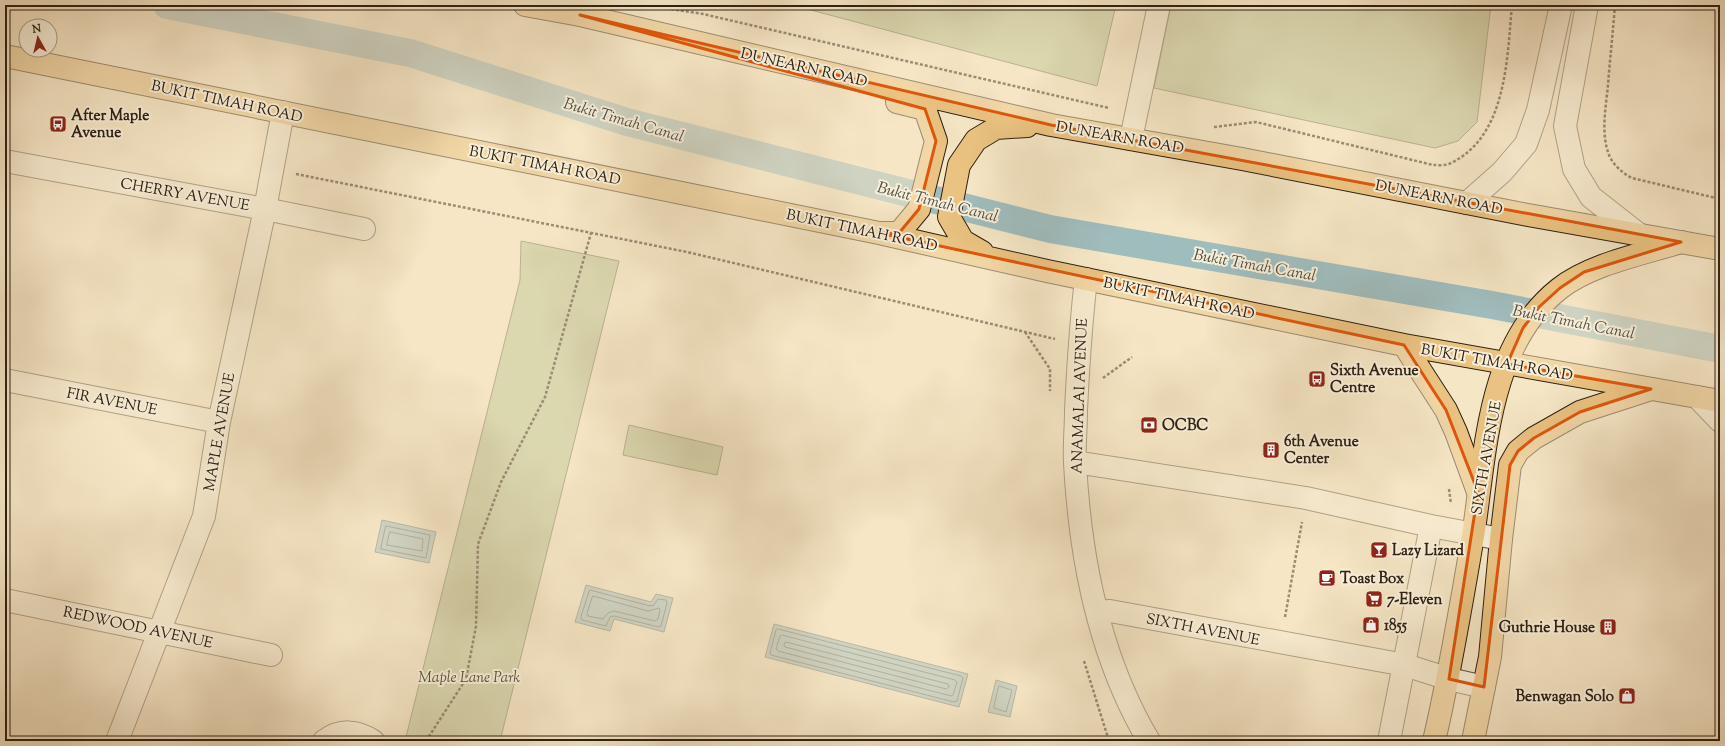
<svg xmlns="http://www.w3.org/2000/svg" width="1725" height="746" viewBox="0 0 1725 746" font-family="'Sorts Mill Goudy',serif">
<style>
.green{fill:#bbc595;stroke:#747254}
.water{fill:#a0bdbe;stroke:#727e7a}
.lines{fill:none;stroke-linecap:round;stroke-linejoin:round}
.shore{stroke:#676e68;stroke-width:1}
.canal{stroke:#a0bdbe;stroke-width:28}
.minor-casing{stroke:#605240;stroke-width:24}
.major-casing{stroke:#2e2013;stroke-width:24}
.highway-casing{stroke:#2e2013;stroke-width:24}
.path{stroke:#2e2013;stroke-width:2.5;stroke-dasharray:3 2;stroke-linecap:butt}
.minor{stroke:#f8efd9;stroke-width:22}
.major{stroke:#eac382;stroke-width:22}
.highway{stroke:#eac382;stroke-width:22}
.marked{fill:none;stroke:#df560c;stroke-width:3;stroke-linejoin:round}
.labels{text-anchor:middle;stroke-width:4;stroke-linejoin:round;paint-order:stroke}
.street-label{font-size:15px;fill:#2e2013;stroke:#f8efd9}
.poi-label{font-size:15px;font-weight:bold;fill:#2e2013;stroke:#f8efd9;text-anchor:start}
.park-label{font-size:15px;font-style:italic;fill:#58523a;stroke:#f8efd9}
.water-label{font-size:16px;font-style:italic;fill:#504f46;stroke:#f8efd9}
</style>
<rect width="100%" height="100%" fill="#f5e6c5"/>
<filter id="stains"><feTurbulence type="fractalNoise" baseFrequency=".005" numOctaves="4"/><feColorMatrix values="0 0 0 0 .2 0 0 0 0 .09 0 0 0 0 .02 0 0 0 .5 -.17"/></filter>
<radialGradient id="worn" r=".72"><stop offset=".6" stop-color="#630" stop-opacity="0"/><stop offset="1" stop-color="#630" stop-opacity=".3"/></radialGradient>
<path class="green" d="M792,5h324l-19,81z
M1171,5h320l-14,117 -19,19 -23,7 -281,-60z
M521,241l98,20 -119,480h-95l115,-461z
M629,425l94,22 -6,28 -94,-20z"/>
<path class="water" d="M382,520l54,12 -7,31 -54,-11z
M586,585l65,17 5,-8 17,4 -9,34 -50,-13 -4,12 -35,-9z
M774,624l194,50 -9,33 -194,-50z
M996,680l21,6 -7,31 -22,-5z"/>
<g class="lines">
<path class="shore" d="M386,526l44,9 -4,23 -45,-9z
M390,532l33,7 -1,12 -35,-6z
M590,590l60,16 4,-1 4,-6 8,1 1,3 -6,23 -2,1 -45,-11 -4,1 -4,9 -24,-6 -1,-3z
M593,596l55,15 11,-3 1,2 -2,9 -3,2 -41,-10 -6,2 -5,6 -15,-3 -1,-2z
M778,629l183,47 2,2 -6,23 -3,1 -183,-47 -1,-2 6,-23z
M782,635l173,45 2,2 -4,13 -2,1 -173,-45 -2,-2 4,-13z
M786,642l162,42 1,3 -3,2 -161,-42 -1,-2z
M999,686l13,4 -6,22 -12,-4z"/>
<path class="canal" d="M167,5l243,48 217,69 423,107 442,76 228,44"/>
<g class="minor-casing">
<path id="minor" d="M1587,5l-22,121 9,43 17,28 46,36
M1131,139l28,-134
M5,161l260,48 99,20
M1467,203l35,-31 24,-28 12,-34 23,-105
M1086,279c-5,44 -8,88 -10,132 0,17 -2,35 -1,52 5,94 25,196 74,278
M5,380l214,42
M1697,397l23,24
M1075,462l231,36 125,28 70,13
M5,600l266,55
M1097,612l13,-1 295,54 44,14 35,8
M117,741l87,-225 15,-94 46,-213 18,-97
M324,741c16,-12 33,-11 49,0
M1389,741l42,-215"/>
</g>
<g class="major-casing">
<path id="major" d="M1434,741c16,-68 27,-136 39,-205 13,-83 14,-190 86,-247 31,-25 84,-35 122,-47
M1473,741l17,-84 11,-118 9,-74 8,-14 16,-13 46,-26 71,-23"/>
</g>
<g class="highway-casing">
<path id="highway" d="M525,5l55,10 471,110 191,34 286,56 192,34
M5,56l874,177 168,38 357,74 316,56
M883,233h16l20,-24 17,-68 -11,-32 -28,-7
M982,252l-19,-11 -14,-24 10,-52 17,-25 20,-12 31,-2
M1404,345l42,65 10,22 22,60"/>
</g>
<path class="path" d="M1615,5c-2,27 -5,53 -7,80 -2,21 -7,46 0,67 3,11 14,21 24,26l88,21
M671,9l32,5 406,94
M1214,127l42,-5 177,43c5,0 13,1 18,-2 56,-27 56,-105 61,-158
M296,174l391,78 368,87
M1025,332l25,37v22
M1103,378l29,-21
M1449,489l2,15
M1285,617l17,-95
M1084,661l25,80
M426,741l40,-62 10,-53 2,-82 23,-62 44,-85 46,-164"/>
<use href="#minor" class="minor"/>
<use href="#major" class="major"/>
<use href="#highway" class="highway"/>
</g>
<path d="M0 0H1725V746H0ZM580,15l471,110 630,117 -97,30 -24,16 -21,19 -16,21 -16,36 144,25 -71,23 -46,26 -16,13 -8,14 -26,222 -35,-8 29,-187 -32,-82 -42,-65 -525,-112h20l20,-24 17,-68 -11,-32z" fill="#f5e6c5" fill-opacity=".55" fill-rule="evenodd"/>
<path class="marked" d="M580,15l471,110 630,117 -97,30 -24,16 -21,19 -16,21 -16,36 144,25 -71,23 -46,26 -16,13 -8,14 -26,222 -35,-8 29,-187 -32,-82 -42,-65 -525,-112h20l20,-24 17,-68 -11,-32z"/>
<defs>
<g id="bus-square" transform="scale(0.9)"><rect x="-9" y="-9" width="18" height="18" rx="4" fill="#8f2418" stroke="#f8efd9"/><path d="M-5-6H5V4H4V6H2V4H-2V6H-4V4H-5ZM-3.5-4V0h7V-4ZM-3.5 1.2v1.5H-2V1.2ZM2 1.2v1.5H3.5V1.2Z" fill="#fff"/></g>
<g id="bank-square" transform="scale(0.9)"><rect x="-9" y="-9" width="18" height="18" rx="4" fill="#8f2418" stroke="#f8efd9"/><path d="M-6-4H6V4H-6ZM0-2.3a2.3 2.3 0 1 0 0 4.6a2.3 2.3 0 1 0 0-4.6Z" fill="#fff"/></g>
<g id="building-square" transform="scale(0.9)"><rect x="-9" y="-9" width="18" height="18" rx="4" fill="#8f2418" stroke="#f8efd9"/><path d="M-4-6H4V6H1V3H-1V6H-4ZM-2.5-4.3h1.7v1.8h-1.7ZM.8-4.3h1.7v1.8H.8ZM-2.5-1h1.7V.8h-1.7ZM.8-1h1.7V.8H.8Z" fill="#fff"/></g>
<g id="bar-square" transform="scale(0.9)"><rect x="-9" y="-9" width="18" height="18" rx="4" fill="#8f2418" stroke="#f8efd9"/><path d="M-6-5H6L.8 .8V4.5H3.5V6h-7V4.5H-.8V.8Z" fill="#fff"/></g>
<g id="cafe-square" transform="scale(0.9)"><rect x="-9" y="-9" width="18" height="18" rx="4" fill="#8f2418" stroke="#f8efd9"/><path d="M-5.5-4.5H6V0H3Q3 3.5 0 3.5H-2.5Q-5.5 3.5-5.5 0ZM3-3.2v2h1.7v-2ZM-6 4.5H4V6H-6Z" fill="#fff"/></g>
<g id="supermarket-square" transform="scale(0.9)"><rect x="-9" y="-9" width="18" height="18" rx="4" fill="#8f2418" stroke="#f8efd9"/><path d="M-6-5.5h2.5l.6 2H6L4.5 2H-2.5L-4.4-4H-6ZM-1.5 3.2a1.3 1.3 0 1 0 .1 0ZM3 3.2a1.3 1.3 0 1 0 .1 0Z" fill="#fff"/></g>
<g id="shop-square" transform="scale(0.9)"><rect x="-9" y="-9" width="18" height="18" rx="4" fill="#8f2418" stroke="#f8efd9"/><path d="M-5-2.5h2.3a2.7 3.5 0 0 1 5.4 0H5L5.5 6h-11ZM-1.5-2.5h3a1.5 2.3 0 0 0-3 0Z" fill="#fff"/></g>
</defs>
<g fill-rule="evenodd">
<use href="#bus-square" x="58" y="124"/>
<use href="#bus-square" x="1317" y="379"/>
<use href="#bank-square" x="1149" y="425"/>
<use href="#building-square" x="1271" y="450"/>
<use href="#bar-square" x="1379" y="550"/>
<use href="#cafe-square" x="1327" y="578"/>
<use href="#supermarket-square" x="1374" y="599"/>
<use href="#shop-square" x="1371" y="625"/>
<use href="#building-square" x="1608" y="627"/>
<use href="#shop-square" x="1627" y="696"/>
</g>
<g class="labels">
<g class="street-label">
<text transform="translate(804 67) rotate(13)" y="5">DUNEARN ROAD</text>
<text transform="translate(227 101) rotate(12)" y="5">BUKIT TIMAH ROAD</text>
<text transform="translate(1120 137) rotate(10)" y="5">DUNEARN ROAD</text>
<text transform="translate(545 165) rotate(11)" y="5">BUKIT TIMAH ROAD</text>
<text transform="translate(185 194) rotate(10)" y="5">CHERRY AVENUE</text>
<text transform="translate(1439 197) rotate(11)" y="5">DUNEARN ROAD</text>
<text transform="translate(862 230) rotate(12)" y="5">BUKIT TIMAH ROAD</text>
<text transform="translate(1179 298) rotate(12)" y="5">BUKIT TIMAH ROAD</text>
<text transform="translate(1497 362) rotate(10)" y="5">BUKIT TIMAH ROAD</text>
<text transform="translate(1079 396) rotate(-88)" y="5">ANAMALAI AVENUE</text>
<text transform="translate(112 401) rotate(11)" y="5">FIR AVENUE</text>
<text transform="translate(219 432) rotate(-80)" y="5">MAPLE AVENUE</text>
<text transform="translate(1486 458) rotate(-80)" y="5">SIXTH AVENUE</text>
<text transform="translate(138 627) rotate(12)" y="5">REDWOOD AVENUE</text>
<text transform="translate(1203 629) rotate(11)" y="5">SIXTH AVENUE</text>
</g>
<g class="poi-label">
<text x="71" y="120">After Maple<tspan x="71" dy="17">Avenue</tspan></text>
<text x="1330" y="375">Sixth Avenue<tspan x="1330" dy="17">Centre</tspan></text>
<text x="1162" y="430">OCBC</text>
<text x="1284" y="446">6th Avenue<tspan x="1284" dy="17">Center</tspan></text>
<text x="1392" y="555">Lazy Lizard</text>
<text x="1340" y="583">Toast Box</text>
<text x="1387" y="604">7-Eleven</text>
<text x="1384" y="630">1855</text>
<text x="1595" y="632" text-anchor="end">Guthrie House</text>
<text x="1614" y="701" text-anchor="end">Benwagan Solo</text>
</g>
<g class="park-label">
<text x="469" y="682">Maple Lane Park</text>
</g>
<g class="water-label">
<text transform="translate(624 119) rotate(16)" y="6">Bukit Timah Canal</text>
<text transform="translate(938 201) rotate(14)" y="6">Bukit Timah Canal</text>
<text transform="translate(1255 264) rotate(10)" y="6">Bukit Timah Canal</text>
<text transform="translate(1574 321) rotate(11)" y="6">Bukit Timah Canal</text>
</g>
</g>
<rect width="1725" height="746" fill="none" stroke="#f5e6c5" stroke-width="20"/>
<rect x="6" y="6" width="1713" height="734" fill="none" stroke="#2e2013" stroke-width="2"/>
<rect x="10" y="10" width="1705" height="726" fill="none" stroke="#2e2013"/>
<g transform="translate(38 38) rotate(352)"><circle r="19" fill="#f8efd9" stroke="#a79c8a"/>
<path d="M0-3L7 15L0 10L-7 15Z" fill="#8f2418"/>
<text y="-6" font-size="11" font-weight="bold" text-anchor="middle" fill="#2e2013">N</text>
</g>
<rect width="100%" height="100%" filter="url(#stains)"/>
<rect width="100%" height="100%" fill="url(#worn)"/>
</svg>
